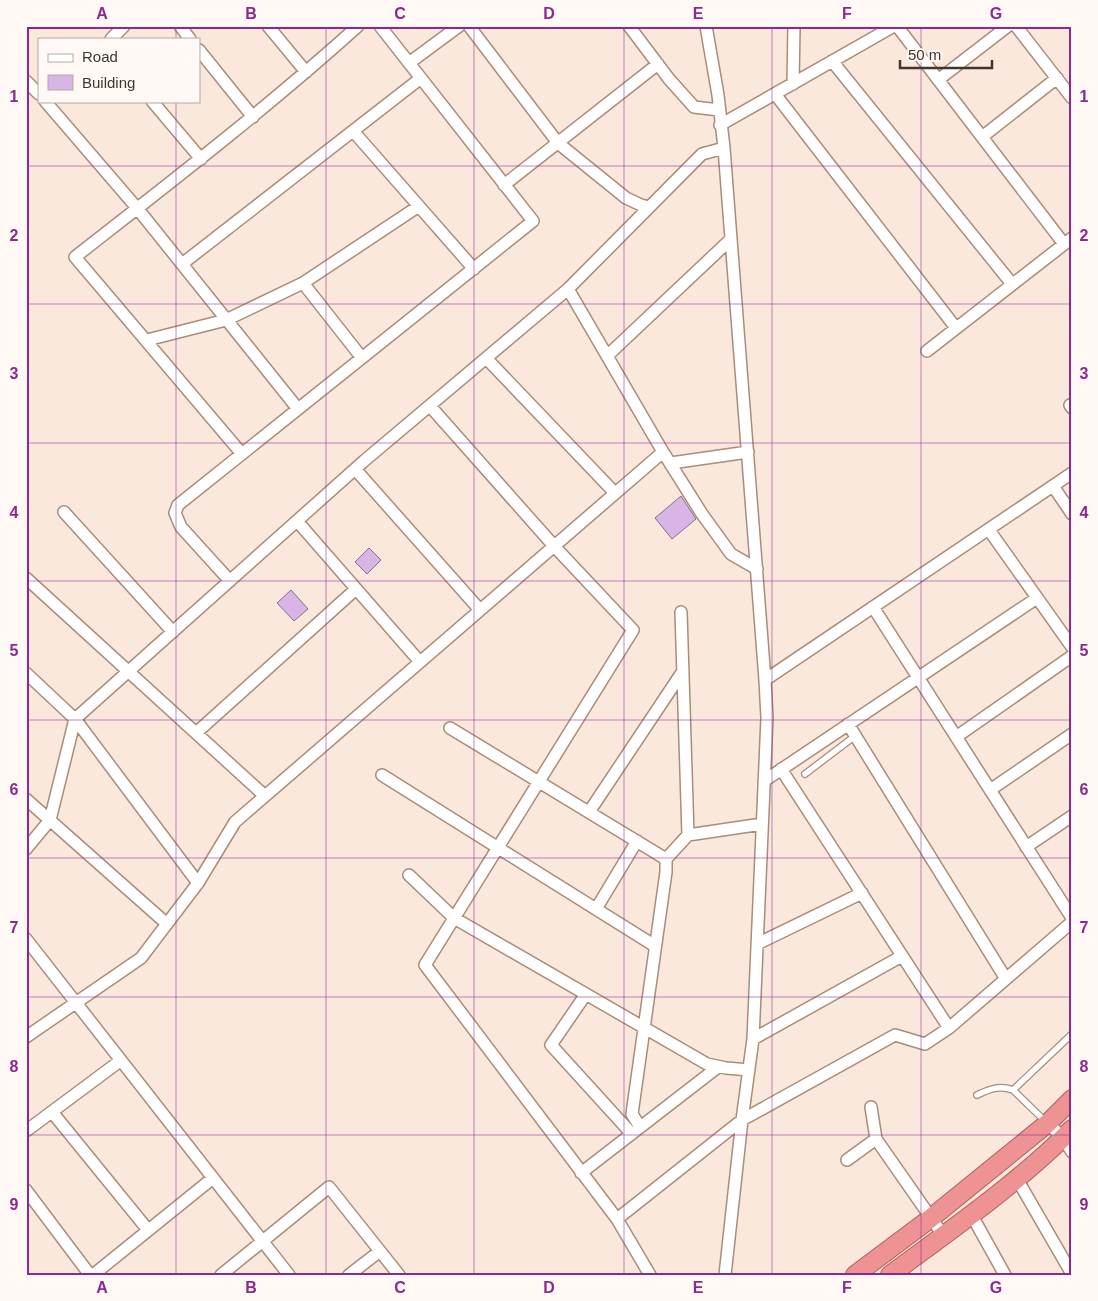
<svg xmlns="http://www.w3.org/2000/svg" width="1098" height="1301" viewBox="0 0 1098 1301" font-family="Helvetica,sans-serif">
<style>
.building{fill:#d9b5e7;stroke:#83718a}
.lines{fill:none;stroke-linecap:round;stroke-linejoin:round}
.service-casing{stroke:#a98d79;stroke-width:8}
.minor-casing{stroke:#a98d79;stroke-width:14}
.trunk-casing{stroke:#af605e;stroke-width:20}
.service{stroke:#fff;stroke-width:5.5}
.minor{stroke:#fff;stroke-width:11}
.trunk{stroke:#ee9293;stroke-width:18}
.grid{fill:none;stroke:#8b2991;stroke-width:1;stroke-opacity:0.55}
.neatline{fill:none;stroke:#8b2991;stroke-width:2}
.grid-label{font-size:16px;text-anchor:middle;font-weight:bold;fill:#8b2991}
</style>
<rect width="100%" height="100%" fill="#fbe8dc"/>
<path class="building" d="M681,496l15,23 -24,20 -17,-21z
M369,548l12,12 -14,14 -12,-12z
M291,590l17,19 -14,12 -17,-18z"/>
<g class="lines">
<g class="service-casing">
<path id="service" d="M805,774l50,-38
M1013,1090l59,-56
M977,1095c13,-6 22,-10 36,-5l33,32"/>
</g>
<g class="minor-casing">
<path id="minor" d="M180,26l10,13
M268,26l38,46
M469,26l89,117 68,55 15,7 8,2
M629,26l40,53 25,28 25,3
M706,26l12,69 6,53 41,532 2,38 -14,321 -11,81 -17,155
M897,26l167,218
M1016,26l56,72
M111,39l13,-13
M199,50l54,67
M832,61l180,223
M409,63l50,-37
M938,80l70,-54
M26,81l13,13
M793,84l1,-58
M775,94l181,234
M45,101l92,107 161,201
M152,101l49,58
M720,125l174,-99
M353,131l121,138
M982,137l75,-59
M504,185l154,-121
M182,264l239,-186
M303,283l59,75
M568,289l95,163 39,62 29,40 26,15
M147,340l79,-20 77,-37 116,-77
M927,351l145,-113
M607,356l124,-117
M486,358l129,135
M1070,405l2,3
M430,406l124,140 79,84 -208,335 192,254 33,56
M242,454l-167,-197c96,-75 192,-149 283,-231
M671,463l77,-11
M355,469l125,141
M1053,486l19,28
M64,512l109,120
M297,521l123,141
M989,530l83,117
M26,578l239,218
M230,581l-49,-54 -6,-14 3,-8 355,-284 -153,-195
M873,607l199,311
M681,612l7,223
M26,673l49,46 123,164
M765,680l307,-207
M848,724l158,255
M450,728l216,131
M196,733l160,-144
M956,737l116,-81
M781,769l168,259
M382,775l273,171
M764,781l273,-183
M990,790l82,-56
M26,799l141,125
M589,812l94,-141
M1026,847l46,-31
M26,849l24,-29 25,-101 289,-258 204,-172 134,-135 22,-6
M409,875l45,43 253,146 19,4 23,2
M596,909l41,-68
M26,939l263,336
M757,944l105,-51
M586,994l-35,51 80,88
M26,1037l115,-79 57,-75 37,-61 428,-370
M753,1039l149,-83
M871,1107l5,32
M52,1112l96,118
M1048,1123l15,15 9,14
M640,1127l-8,-13 34,-242v-13l22,-24 74,-11
M26,1131l94,-70
M847,1160l29,-21 67,96
M581,1173l137,-106
M1017,1179l55,95
M26,1190l64,85
M971,1214l34,61
M617,1219l125,-99 153,-85 30,9 24,-16 123,-106
M93,1275l120,-97
M221,1275l108,-88 70,88
M349,1275l31,-24"/>
</g>
<g class="trunk-casing">
<path id="trunk" d="M855,1275l76,-57 117,-95 24,-24
M890,1275c62,-46 127,-91 182,-146"/>
</g>
<use href="#service" class="service"/>
<use href="#minor" class="minor"/>
<use href="#trunk" class="trunk"/>
</g>
<path class="grid" d="M176,26v13M326,26v1249M474,26v1249M624,26v1249M772,26v1249M921,26v1249M176,101v1174M26,166h1046M26,304h1046M26,443h1046M26,581h1046M26,720h1046M26,858h1046M26,997h1046M26,1135h1046"/>
<rect width="1098" height="1301" fill="none" stroke="#fff8f4" stroke-width="55"/>
<rect x="38" y="38" width="162" height="65" fill="#fff8f4" stroke="#b3aaa4"/>
<rect x="48" y="54" width="25" height="8" fill="#ffffff" stroke="#b3aaa4"/>
<text x="82" y="62" font-size="15" fill="#41352d">Road</text>
<rect x="48" y="75" width="25" height="15" fill="#d9b5e7" stroke="#b3aaa4"/>
<text x="82" y="88" font-size="15" fill="#41352d">Building</text>
<path d="M900 60v8h92v-8" fill="none" stroke="#41352d" stroke-width="2.5"/>
<text x="908" y="60" font-size="15" fill="#41352d" stroke="#fff8f4" stroke-width="4" paint-order="stroke">50 m</text>
<rect x="28" y="28" width="1042" height="1246" class="neatline"/>
<g class="grid-label">
<text x="102" y="19">A</text>
<text x="251" y="19">B</text>
<text x="400" y="19">C</text>
<text x="549" y="19">D</text>
<text x="698" y="19">E</text>
<text x="847" y="19">F</text>
<text x="996" y="19">G</text>
<text x="14" y="102">1</text>
<text x="1084" y="102">1</text>
<text x="14" y="241">2</text>
<text x="1084" y="241">2</text>
<text x="14" y="379">3</text>
<text x="1084" y="379">3</text>
<text x="14" y="518">4</text>
<text x="1084" y="518">4</text>
<text x="14" y="656">5</text>
<text x="1084" y="656">5</text>
<text x="14" y="795">6</text>
<text x="1084" y="795">6</text>
<text x="14" y="933">7</text>
<text x="1084" y="933">7</text>
<text x="14" y="1072">8</text>
<text x="1084" y="1072">8</text>
<text x="14" y="1210">9</text>
<text x="1084" y="1210">9</text>
<text x="102" y="1293">A</text>
<text x="251" y="1293">B</text>
<text x="400" y="1293">C</text>
<text x="549" y="1293">D</text>
<text x="698" y="1293">E</text>
<text x="847" y="1293">F</text>
<text x="996" y="1293">G</text>
</g>
</svg>
